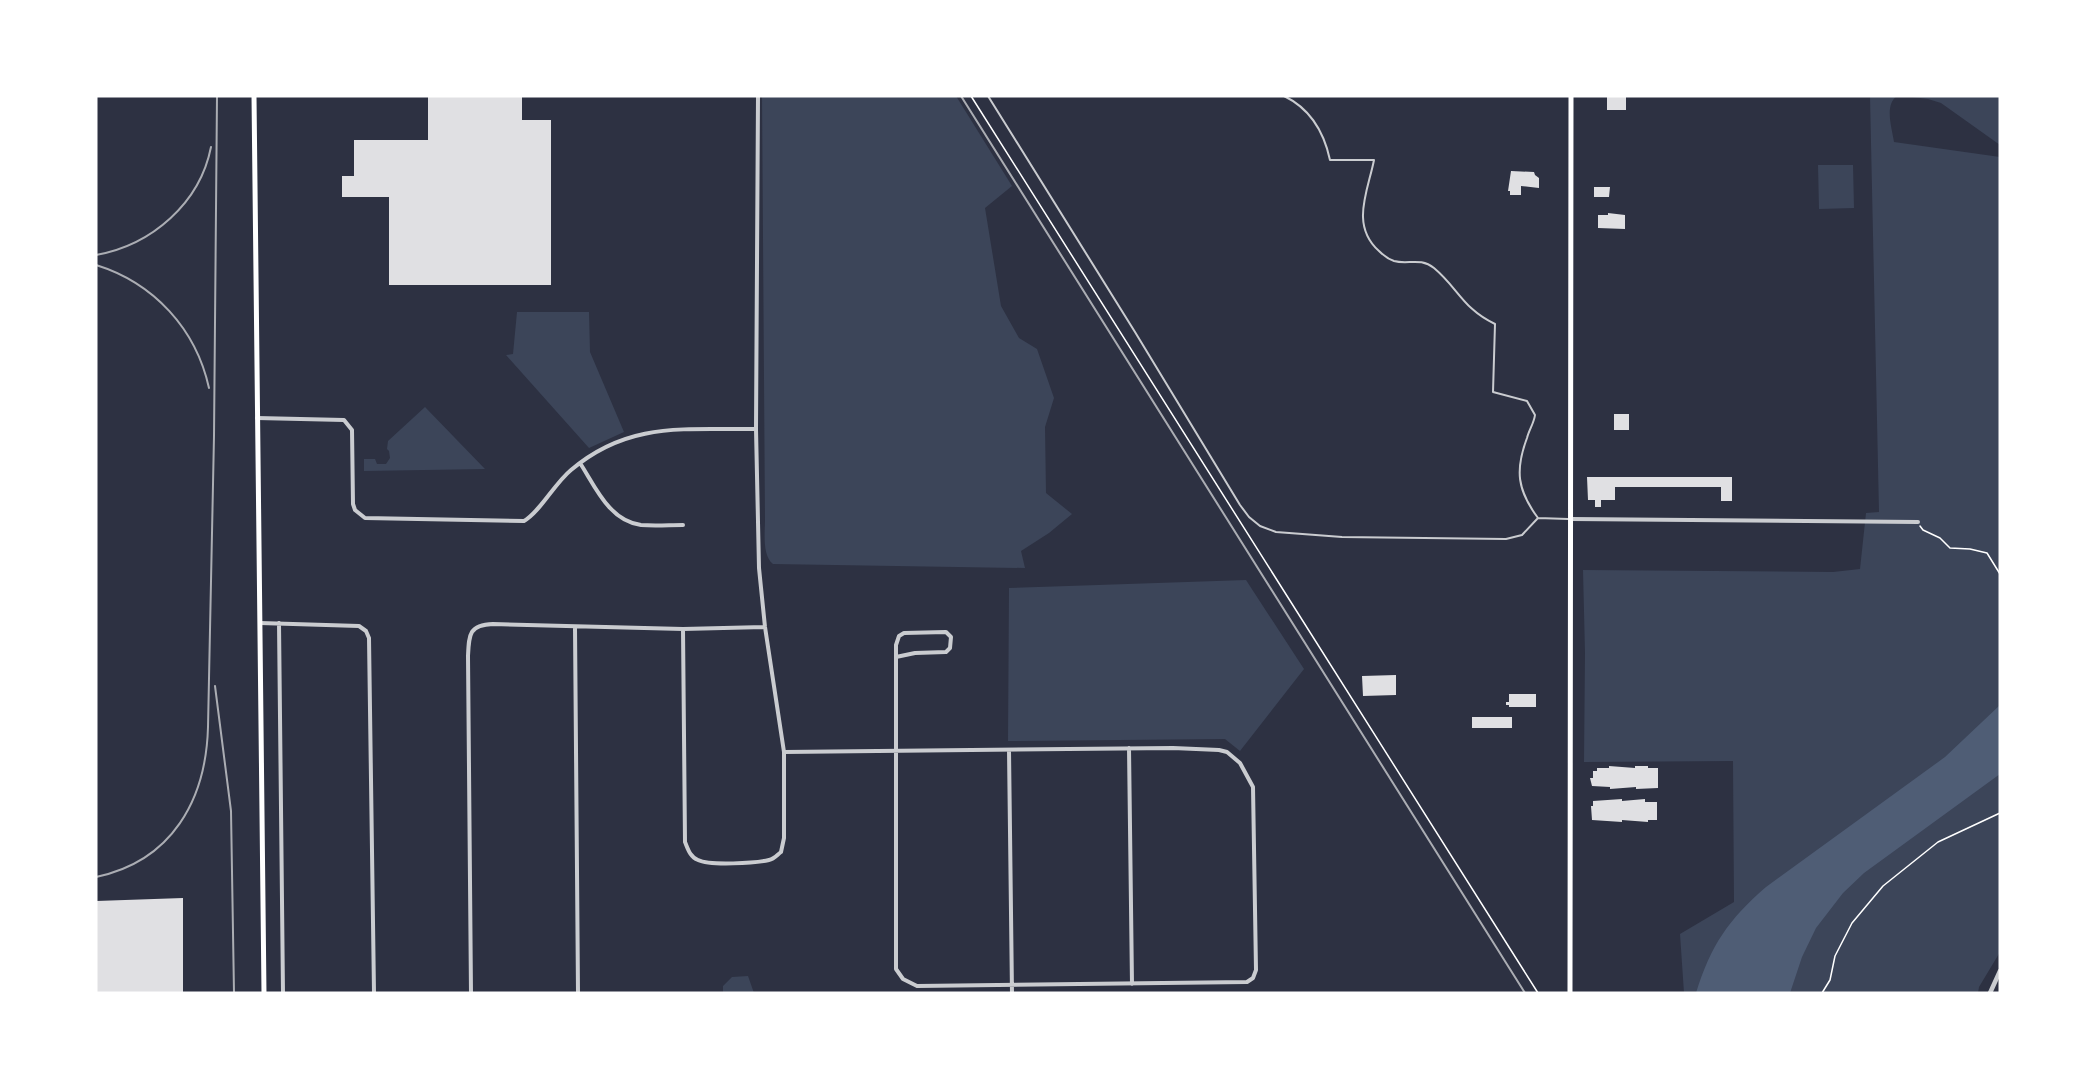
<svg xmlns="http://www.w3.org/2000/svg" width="2096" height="1089" viewBox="0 0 2096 1089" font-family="'Public Sans',sans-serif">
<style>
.green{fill:#3c4559}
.water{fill:#4f5d75}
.building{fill:#e0e0e3}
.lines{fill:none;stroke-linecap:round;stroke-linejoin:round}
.path{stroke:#fff;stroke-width:1.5}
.service{stroke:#caccd0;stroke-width:2}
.minor{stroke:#caccd0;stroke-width:4}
.tertiary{stroke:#caccd0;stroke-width:4.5}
.secondary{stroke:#fff;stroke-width:5}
.rail{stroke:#abadb3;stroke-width:2}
</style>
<rect width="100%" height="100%" fill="#2d3142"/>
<path class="green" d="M762,96h194l56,90 -27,22 16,98 18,32 18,11 17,49 -9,29 1,66 26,21 -23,19 -28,18 4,17 -252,-4c-11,-9 -8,-31 -8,-44z
M1870,96h27c-13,9 -5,32 -3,46l106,15v795l-21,35 -1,6h-294l-4,-59 54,-32 -1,-141 -149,1 1,-109 -2,-83 250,2 27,-3 6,-56 13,-1z
M1905,96h95v49l-59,-42 -13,-4z
M1818,165h35l1,43 -35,1z
M517,312h72l1,40 34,80 -35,16 -83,-93 7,-1z
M425,407l60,62 -121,2v-12h11l2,5h9l4,-6 -1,-7 -2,-2 1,-8z
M1246,580l58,89 -64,82 -15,-12 -217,2 1,-153z
M748,976l6,17h-31v-7l9,-9z"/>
<path class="water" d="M2000,705v69l-136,99 -21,20 -27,35 -14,29 -12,36h-94c15,-48 32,-73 70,-106l179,-130z"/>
<path class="building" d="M428,96h94v24h29v165h-162v-88h-47v-21h12v-36h74z
M1626,96v14h-19v-13z
M1511,171l23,1 1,3 4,3v10l-18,-2v9h-11v-4h-2z
M1594,187h16l-1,10h-15z
M1608,213l17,2v14l-27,-1v-13h10z
M1614,414h15v16h-15z
M1587,477h145v24h-11v-14h-106v13h-14v7h-6v-7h-7z
M1396,675v20l-33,1 -1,-20z
M1509,694h27v13h-27v-2h-3v-3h3z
M1472,717h40v11h-40z
M1609,766l26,2v-2h13v2h10v20l-22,1v-2l-26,2v-2l-18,-1 -2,-8h3v-7h4v-3h12z
M1622,799v2l23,-2v3h12v18h-9v2l-26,-2v2l-30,-2 -1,-14h2v-5z
M183,898v95h-87v-92z"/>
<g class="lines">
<path class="path" d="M971,96l567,897
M1920,526l3,4 17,8 10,10 20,1 17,4 13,21
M1822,993l8,-13 5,-24 17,-33 31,-37 55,-44 62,-29"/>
<path class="service" d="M988,96l147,236 105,173 9,12 11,9 16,6 66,5 164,2 16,-4 16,-17
M1284,96c27,13 40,36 46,64h44c-6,31 -24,65 5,91 4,4 9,8 15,10 14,4 26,-4 40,7 24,20 29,41 61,56l-2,68 34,9 8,14c-1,8 -6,15 -8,23 -12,32 -10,52 11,80
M1538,518l30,1"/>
<path class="minor" d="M257,418l87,2 8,10 1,74 2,6 10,8 159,3c16,-9 30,-37 47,-51 58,-49 113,-40 185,-41
M580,463c15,23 29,58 61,62 14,1 28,0 42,0
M1571,519l347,3
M260,623l99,3 7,5 3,7 5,355
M279,623l4,370
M575,627l3,366
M683,629l2,213c3,7 5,15 13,18 12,6 58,3 71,0 5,-1 8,-5 12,-8l3,-14v-86l-19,-125 -6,-59 -3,-139 2,-333
M1129,748l3,236
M1009,750l3,243
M784,752l389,-4 46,2 8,2 13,11 13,24 3,183 -3,8 -6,4 -330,4 -14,-7 -7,-10v-324l3,-9 5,-3 42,-1 5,5 -1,11 -4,4 -31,1 -19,4
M471,993l-3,-337c1,-22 1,-31 25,-32l190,5 82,-2"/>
<path class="tertiary" d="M1990,993l10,-22"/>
<path class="secondary" d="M254,96l10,897
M1570,993l1,-897"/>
<path class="rail" d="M961,96l564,897
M96,255c56,-10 104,-52 115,-108
M96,265c58,18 100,64 113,123
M215,686l16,125 3,182
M96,877c76,-16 110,-77 112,-150l6,-291 3,-340"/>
</g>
<rect width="2096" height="1089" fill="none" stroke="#ffffff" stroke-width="195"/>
</svg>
